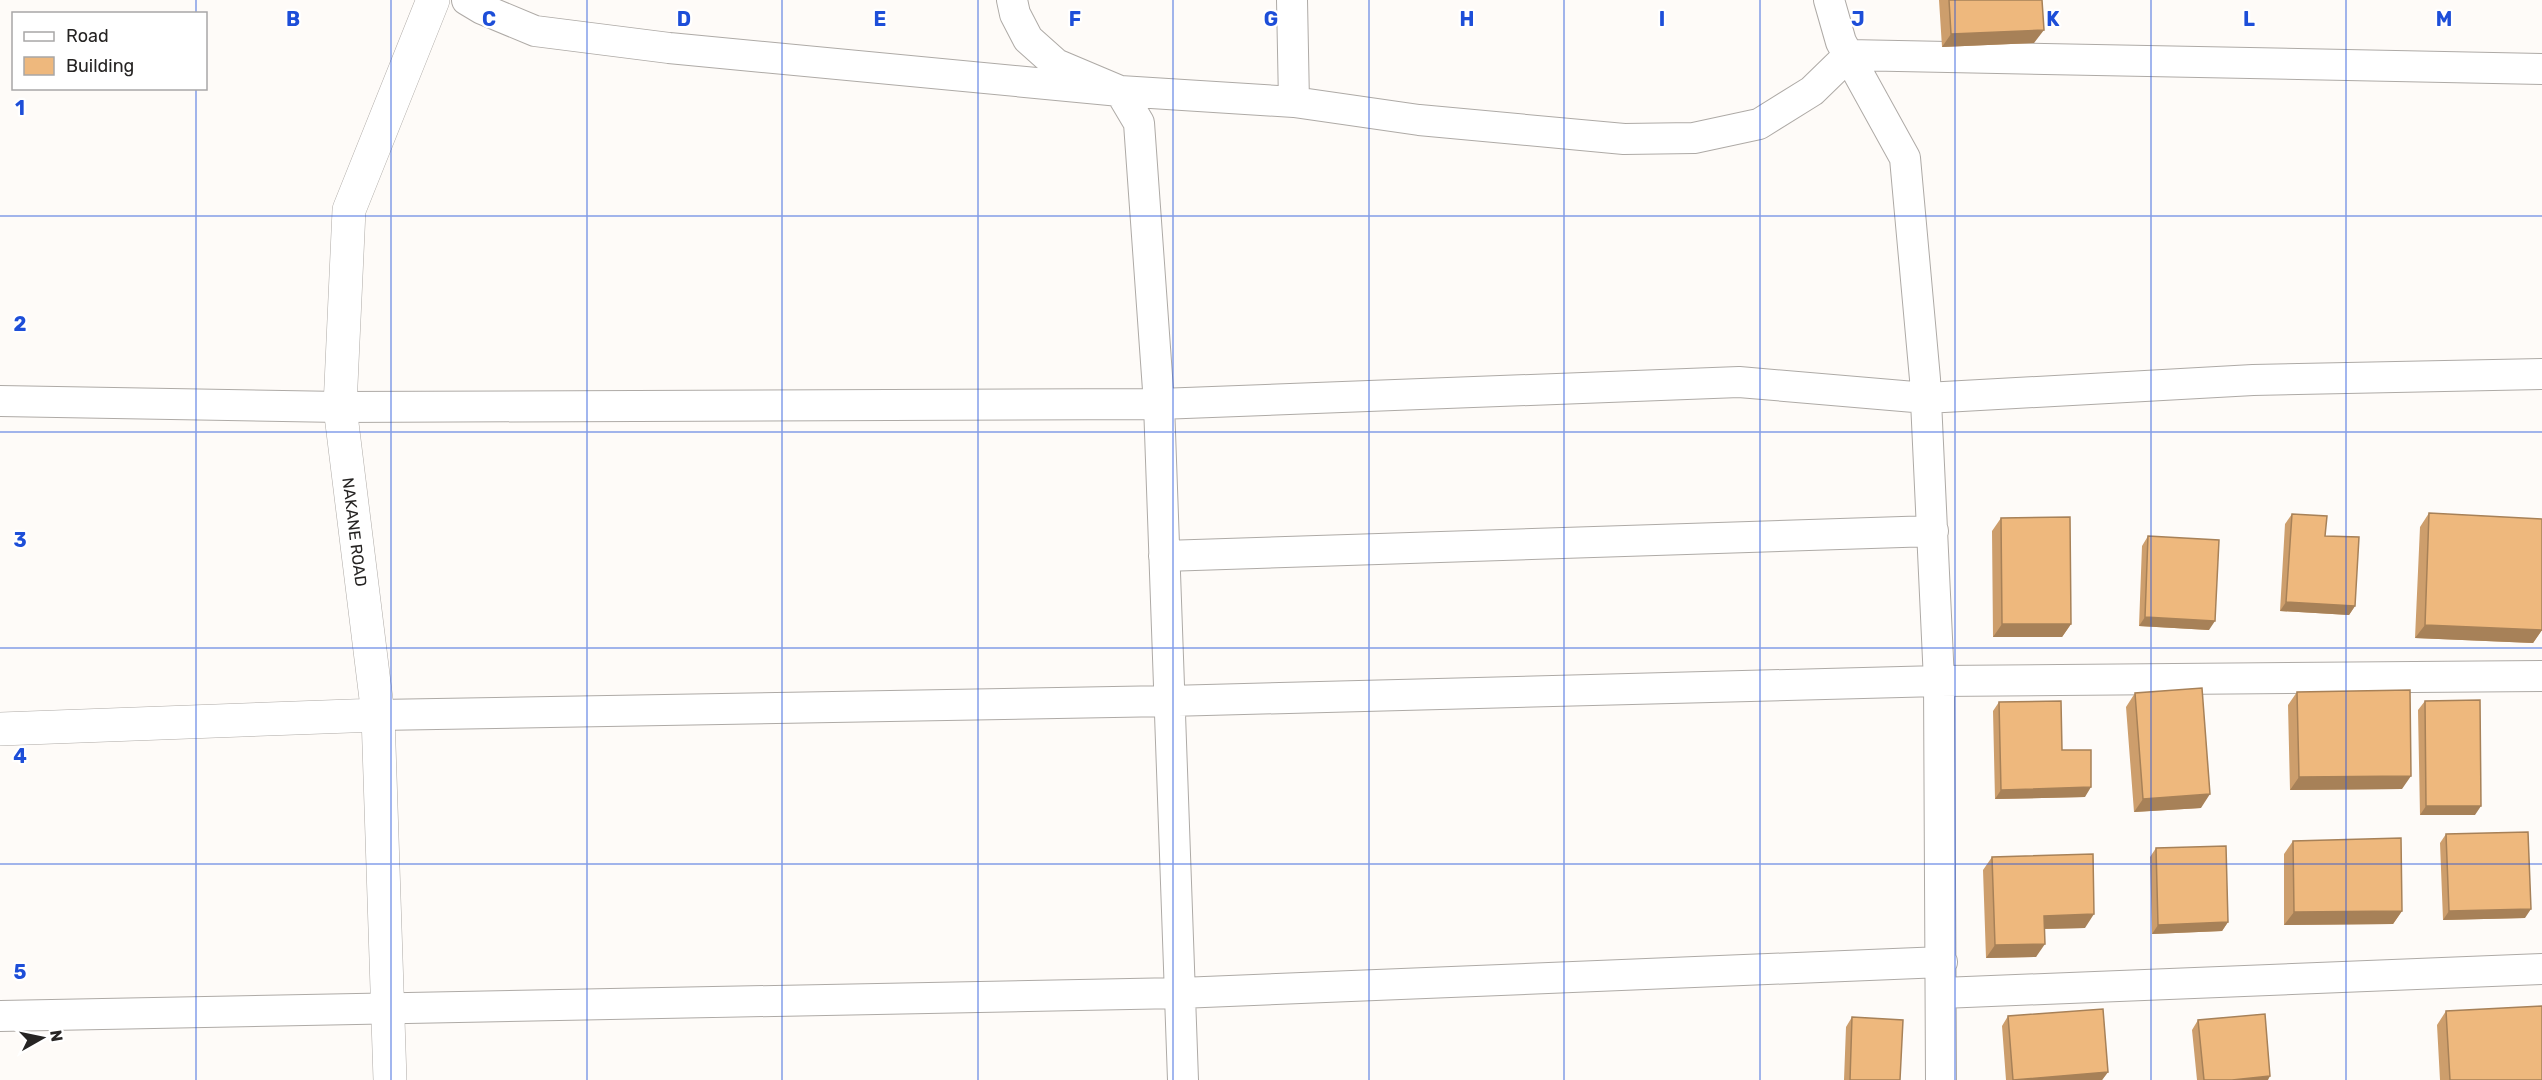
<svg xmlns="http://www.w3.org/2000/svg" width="2542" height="1080" viewBox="0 0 2542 1080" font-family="Rubik,sans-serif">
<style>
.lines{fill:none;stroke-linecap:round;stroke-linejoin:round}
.minor-casing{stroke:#aeaaa6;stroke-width:32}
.tertiary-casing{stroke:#aeaaa6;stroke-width:34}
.minor{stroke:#fff;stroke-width:30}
.tertiary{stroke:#fff;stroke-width:33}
.wall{fill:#cd9e6c}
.shaded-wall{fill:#a78158}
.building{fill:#eeb87d;stroke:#a78158;stroke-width:1.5}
.grid{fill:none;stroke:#1d4ed8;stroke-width:1.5;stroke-opacity:0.55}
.labels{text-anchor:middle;stroke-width:4.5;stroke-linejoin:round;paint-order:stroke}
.street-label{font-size:16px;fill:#262423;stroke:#fff}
.grid-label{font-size:20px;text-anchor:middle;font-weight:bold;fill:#1d4ed8;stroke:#fff;stroke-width:4.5;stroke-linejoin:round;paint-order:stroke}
</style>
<rect width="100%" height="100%" fill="#fefbf8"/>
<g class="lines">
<g class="minor-casing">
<path id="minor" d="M467,0l15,9 53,22 134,17 451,43 174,11 125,18 205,19 70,-1 65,-14 53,-33 37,-36 693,14
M1012,0l3,14 13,25 28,25 64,27 19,32 20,281 24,676
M1292,0l2,102
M1829,0l12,42 64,116 20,221 14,302 2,399
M0,401l340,6 819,-3 580,-22 187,16 327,-18 289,-6
M1164,556l769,-25
M378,715l791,-14 770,-20 603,-5
M1942,993l600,-24
M0,1016l1180,-23 762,-31"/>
</g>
<g class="tertiary-casing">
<path id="tertiary" d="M0,729l378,-14
M390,1080l-12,-365 -38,-308 9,-197 84,-210"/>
</g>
<use href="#minor" class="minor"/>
<use href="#tertiary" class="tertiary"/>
</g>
<path class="wall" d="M1939,0h103l-8,43 -92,4z
M2429,513l113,117 -9,13 -118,-5 5,-111z
M2292,514l33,22 30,70 -6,9 -69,-4 5,-87z
M2001,518l70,106 -9,13h-69l-1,-106z
M2148,536l61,94 -70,-4 3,-80z
M2297,692l105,97 -112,1 -2,-85z
M2135,693l66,115 -67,4 -8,-105z
M2425,701l50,114h-55l-2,-105z
M1999,702l63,48 23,47 -90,2 -2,-88z
M2446,834l79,84 -82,2 -3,-77z
M2293,841l109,70 -9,13 -109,1v-71z
M2156,848l72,74 -6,9 -70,3 -2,-77z
M1992,857l93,71 -40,1 -9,28 -50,1 -3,-88z
M2446,1011l96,69h-102l-3,-55z
M2008,1016l100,56 -6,8h-96l-4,-54z
M1852,1017l48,63h-56l2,-53z
M2198,1020l70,60h-71l-5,-50z"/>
<path class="shaded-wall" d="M2044,30l-10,13 -92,4 9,-13z
M2286,602l69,4 -6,9 -69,-4z
M2145,617l70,4 -6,9 -70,-4z
M2002,624h69l-9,13h-69z
M2425,625l117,5 -9,13 -118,-5z
M2411,776l-9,13 -112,1 9,-13z
M2091,787l-6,10 -90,2 6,-9z
M2210,794l-9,14 -67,4 9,-13z
M2426,806h55l-6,9h-55z
M2531,909l-6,9 -82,2 6,-9z
M2402,911l-9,13 -109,1 10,-13z
M2094,914l-9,14 -50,1 9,-13z
M2228,922l-6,9 -70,3 6,-9z
M2045,944l-9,13 -50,1 9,-13z
M2108,1072l-6,8h-89z
M2270,1076l-2,4h-36z"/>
<path class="building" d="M1949,0h93l2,30 -93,4z
M2429,513l113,6v111l-117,-5z
M2292,514l35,2 -2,20 34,1 -4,69 -69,-4z
M2070,517l1,107h-69l-1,-106z
M2148,536l71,4 -4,81 -70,-4z
M2202,688l8,106 -67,5 -8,-106z
M2410,690l1,86 -112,1 -2,-85z
M2480,700l1,106h-55l-1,-105z
M2061,701l1,49h29v37l-90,3 -2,-88z
M2528,832l3,77 -82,2 -3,-77z
M2401,838l1,73 -108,1 -1,-71z
M2226,846l2,76 -70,3 -2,-77z
M2093,854l1,60 -50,2 1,28 -50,1 -3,-88z
M2542,1006v74h-92l-4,-69z
M2103,1009l5,63 -95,8 -5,-64z
M2265,1014l5,62 -38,4h-28l-6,-60z
M1852,1017l51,3 -3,60h-50z"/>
<path class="grid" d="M196,0v14M391,0v1080M587,0v1080M782,0v1080M978,0v1080M1173,0v1080M1369,0v1080M1564,0v1080M1760,0v1080M1955,0v1080M2151,0v1080M2346,0v1080M196,88v992M0,216h2542M0,432h2542M0,648h2542M0,864h2542"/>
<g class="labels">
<g class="street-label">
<text transform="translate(355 532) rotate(83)" y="6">NAKANE ROAD</text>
</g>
</g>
<g class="grid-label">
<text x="293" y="26">B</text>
<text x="489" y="26">C</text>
<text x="684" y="26">D</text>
<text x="880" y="26">E</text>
<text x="1075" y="26">F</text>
<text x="1271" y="26">G</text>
<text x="1467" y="26">H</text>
<text x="1662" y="26">I</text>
<text x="1858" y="26">J</text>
<text x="2053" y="26">K</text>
<text x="2249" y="26">L</text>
<text x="2444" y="26">M</text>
<text x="20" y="115">1</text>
<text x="20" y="331">2</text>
<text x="20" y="547">3</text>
<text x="20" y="763">4</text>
<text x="20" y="979">5</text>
</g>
<rect x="12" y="12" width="195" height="78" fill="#ffffff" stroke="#a8a7a7" stroke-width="1.5"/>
<rect x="24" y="32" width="30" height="9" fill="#ffffff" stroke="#a8a7a7" stroke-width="1.5"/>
<text x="66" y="42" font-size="18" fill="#262423">Road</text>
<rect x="24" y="57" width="30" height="18" fill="#eeb87d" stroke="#a8a7a7" stroke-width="1.5"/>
<text x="66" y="72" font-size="18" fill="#262423">Building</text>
<g transform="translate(42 1038) rotate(81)" stroke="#ffffff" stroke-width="4.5" paint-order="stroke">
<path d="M0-4.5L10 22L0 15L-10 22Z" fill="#262423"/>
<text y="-9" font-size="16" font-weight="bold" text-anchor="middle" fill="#262423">N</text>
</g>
</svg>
